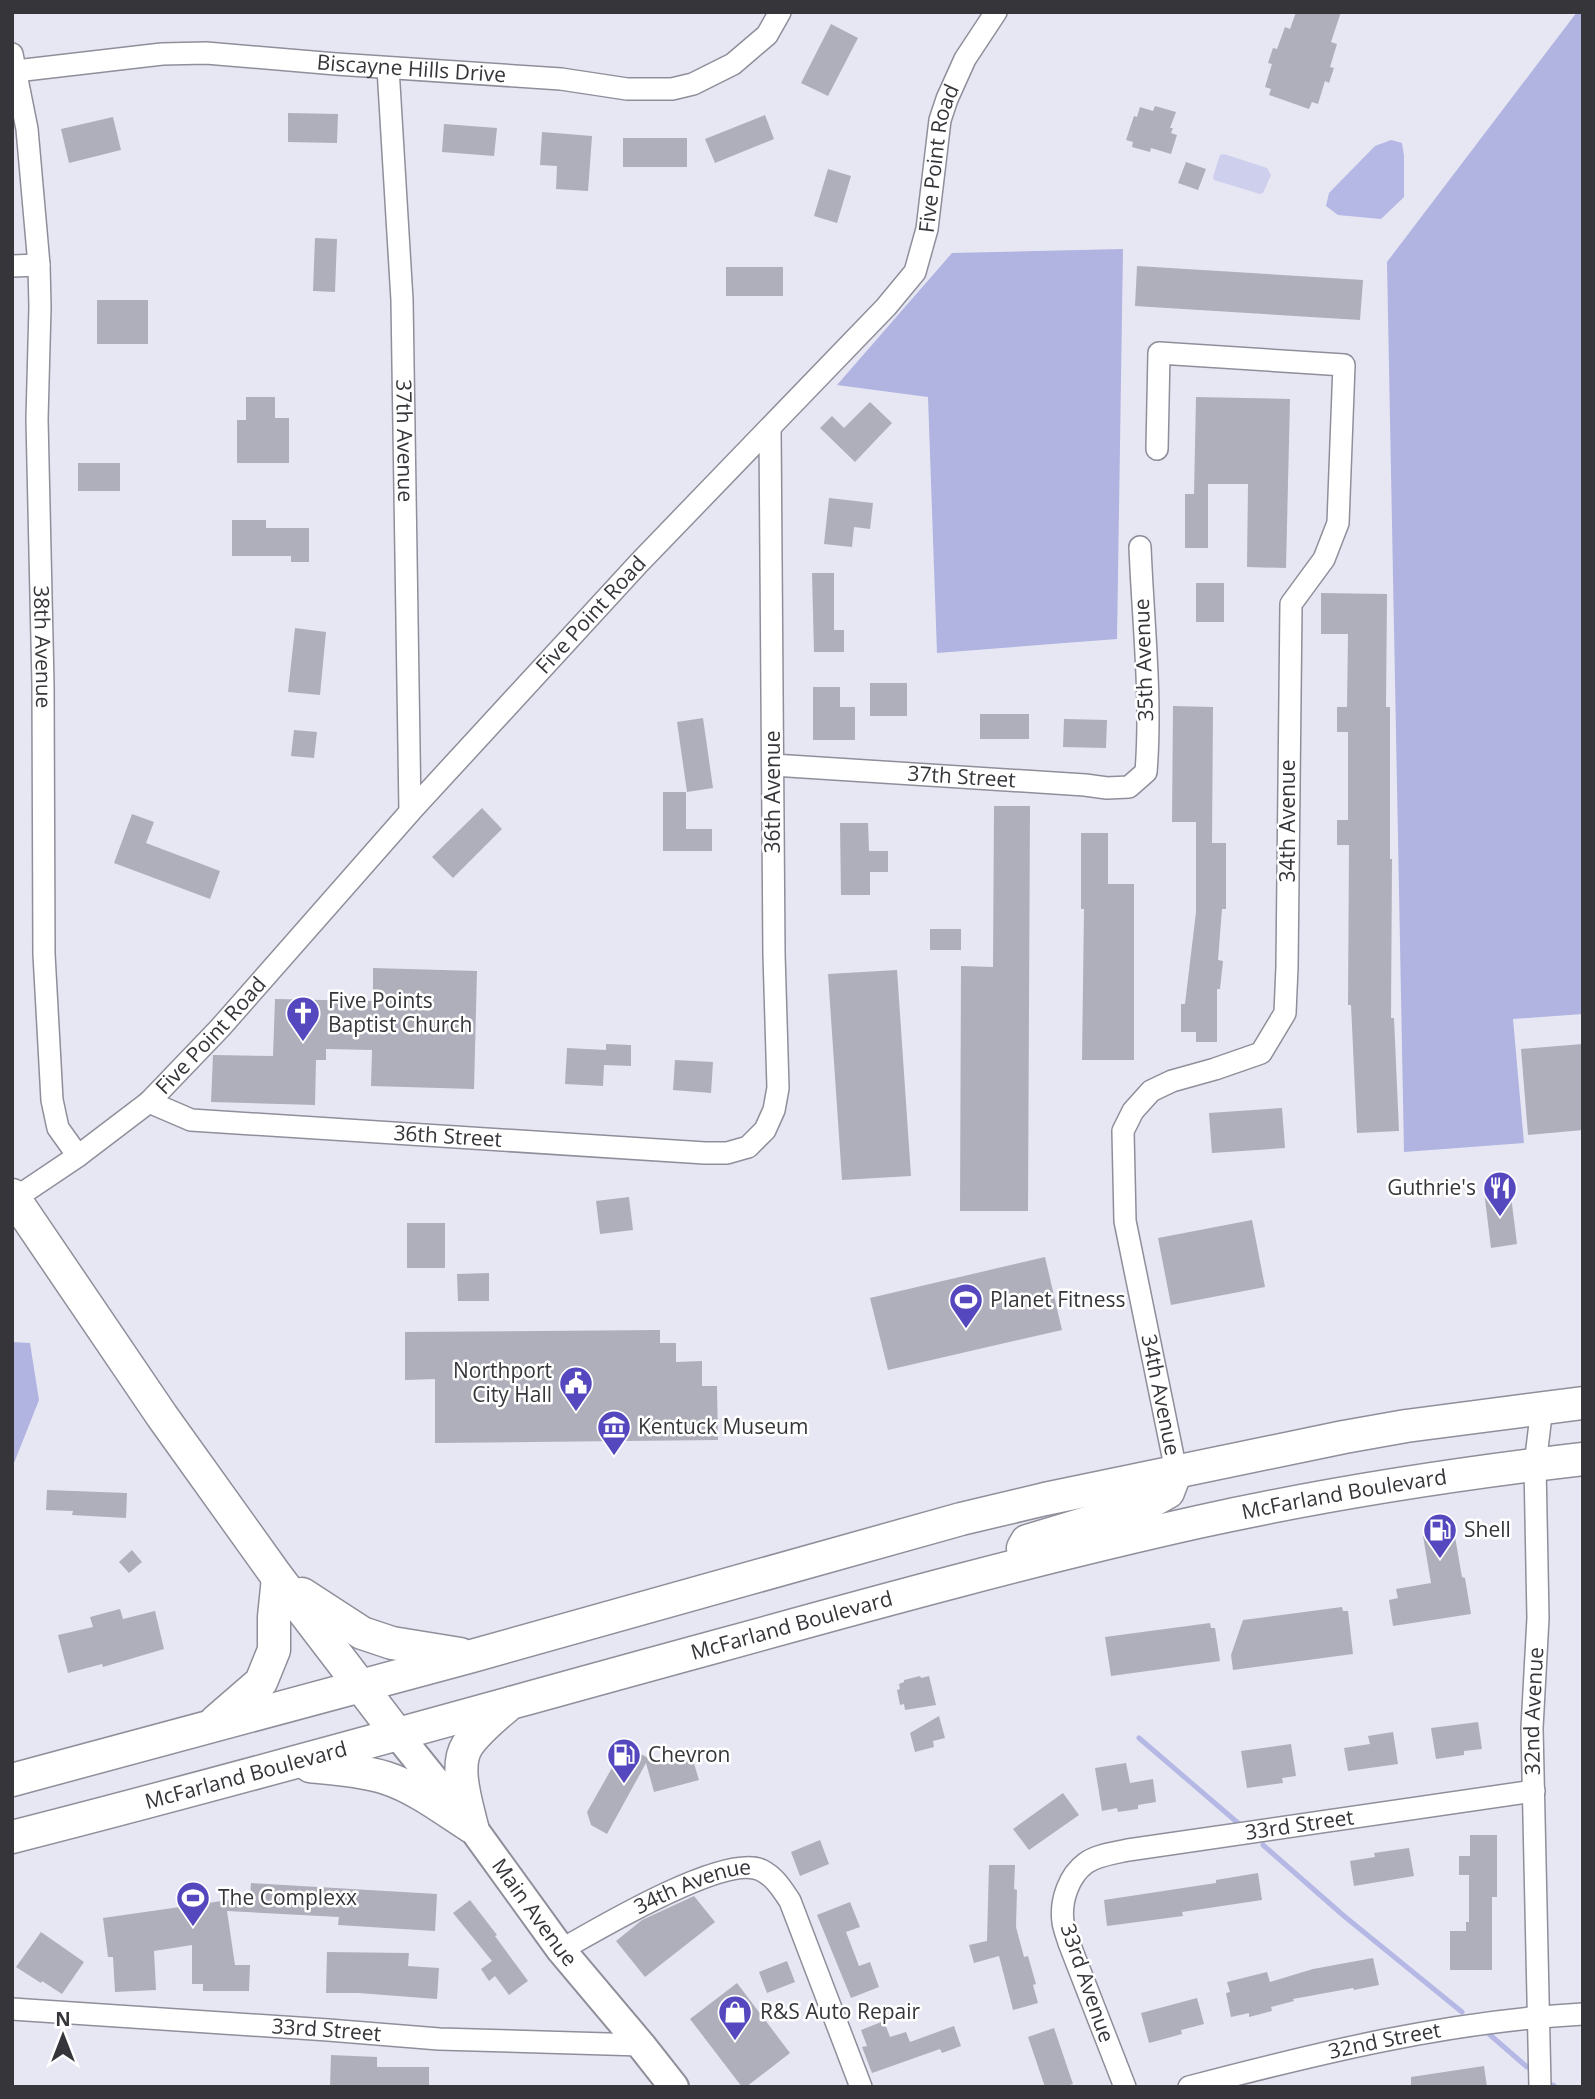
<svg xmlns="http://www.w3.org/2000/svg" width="1595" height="2099" viewBox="0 0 1595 2099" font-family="'Open Sans',sans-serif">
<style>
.green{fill:#cdcfed}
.forest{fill:#b1b3e0}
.water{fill:#b5b7e4}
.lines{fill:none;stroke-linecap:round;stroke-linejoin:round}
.stream{stroke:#b5b7e4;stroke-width:5}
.building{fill:#aeafba}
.minor-casing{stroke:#8e8f9a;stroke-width:24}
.major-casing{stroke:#8e8f9a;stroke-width:32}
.highway-casing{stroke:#8e8f9a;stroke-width:35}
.minor{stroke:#fff;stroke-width:21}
.major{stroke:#fff;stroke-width:28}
.highway{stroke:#fff;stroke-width:32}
.labels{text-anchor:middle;stroke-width:5;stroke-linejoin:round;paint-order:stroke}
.street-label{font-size:21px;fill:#35353a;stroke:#fff}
.poi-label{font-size:21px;fill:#35353a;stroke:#fff;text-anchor:start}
</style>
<rect width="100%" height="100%" fill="#e6e7f3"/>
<path class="green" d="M1224,154l43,14 4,7 -8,18 -3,1 -46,-14 -1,-3 7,-22z"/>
<path class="forest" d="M1577,12h6v1002l-70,5 11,124 -120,9 -17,-890z
M1123,249l-6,390 -180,14 -9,-256 -91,-12 115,-132z
M12,1342l18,1 9,57 -25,63h-2z"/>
<path class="water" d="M1391,140l11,3 2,13v41l-23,22 -43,-4 -12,-9 3,-13 46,-47z"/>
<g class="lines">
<path class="stream" d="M1139,1738l99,85
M1263,1845l81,71 118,96
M1489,2034l38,33
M1553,2085l2,2"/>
</g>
<path class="building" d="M1296,12h45l-10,30 6,2 -7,23 4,1 -5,15 -4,-2 -7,23 -6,-2 -3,7 -40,-14 2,-6 -6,-2 7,-23 -4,-1 5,-15 4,1 8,-22 5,2z
M831,24l27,14 -30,58 -27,-13z
M1155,106l21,6 -6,16h3l-2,5 6,2 -6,19 -20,-6 -1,4 -18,-5 1,-5 -7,-2 8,-24 3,1 3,-10 13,4z
M288,113l50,1 -1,29 -49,-1z
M765,115l9,24 -59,24 -10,-24z
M113,117l8,33 -52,13 -8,-34z
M444,124l53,4 -3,28 -52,-4z
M542,132l50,4 -4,55 -32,-2 1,-23 -17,-1z
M623,138h64v29h-64z
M1186,162l20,7 -8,21 -20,-7z
M828,169l23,7 -14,47 -23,-7z
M315,238l22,1 -2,53 -22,-1z
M1137,266l226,14 -3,40 -225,-14z
M726,267h57v29h-57z
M97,300h51v44h-51z
M246,397h29v21h14v45h-52v-43h9z
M1196,397l94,2 -4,169 -39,-1 1,-83h-40v64h-23v-54h9z
M870,402l22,21 -37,39 -35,-34 12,-12 12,12z
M78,463h42v28h-42z
M829,498l44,5 -3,26 -16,-2 -2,20 -28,-3z
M232,520h34v8h43v34h-18v-6h-59z
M812,573h22v57h10v22h-30z
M1196,583h28v39h-28z
M1321,593l66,1 -1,113h4v152h2l-1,159h3l5,113 -42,2 -6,-128h-3l1,-160h-12v-25h11v-88h-11v-25h10l1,-73h-27z
M295,628l31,4 -6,63 -32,-3z
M870,683h37v33h-37z
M813,687h27v20h15v33h-42z
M1173,706l40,1 -1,136h14v66h-4l-4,51 5,1 -3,28h-3v53h-21v-10h-15v-28h4l11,-92v-90h-24z
M980,714h49v25h-49z
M703,718l10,70 -26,4 -10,-70z
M1064,719l43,1 -1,28 -43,-1z
M294,730l23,2 -3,26 -23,-2z
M663,792h23v37h26v22h-49z
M994,806h36l-2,405h-68l1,-245 32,1z
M482,808l20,21 -49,49 -21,-21z
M132,814l22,8 -8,21 74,28 -10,28 -96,-36z
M840,823h28l1,28h19v21h-18v23h-29z
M1081,833h27v51h26v176h-52l2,-151h-3z
M930,929h31v21h-31z
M373,968l104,3 -3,118 -103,-3 1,-36 -46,-1v11h-10l-1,45 -104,-3 2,-47 60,1 2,-57 98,2z
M897,970l14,206 -69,4 -14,-206z
M606,1044l25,1v21l-27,-1 -1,21 -38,-2 2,-36 39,2z
M1583,1044v86l-55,5 -7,-86z
M675,1060l38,2 -2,31 -38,-3z
M1282,1108l3,40 -73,5 -3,-40z
M1510,1188l7,56 -26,4 -7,-57z
M629,1197l4,33 -33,4 -4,-33z
M1252,1220l13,67 -94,18 -13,-67z
M407,1223h38v45h-38z
M1045,1257l17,73 -174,40 -18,-72z
M489,1273v28h-31l-1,-27z
M660,1330v13h16v19l26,-1v25h15l1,54 -283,3v-64l-30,1v-48z
M47,1490l80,3 -1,25 -54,-3 1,-4 -27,-1z
M1454,1531l8,46 3,1 6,36 -78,12 -4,-26 9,-2 -2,-9 35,-6 -8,-47z
M132,1550l10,12 -13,11 -10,-11z
M1342,1607l1,4h5l5,43 -120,16 -2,-15 12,-35z
M120,1609l3,10 32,-8 9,38 -61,18 -1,-3 -34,9 -10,-38 35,-8 -3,-10z
M1210,1623l1,5h4l5,33 -109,15 -6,-39z
M920,1676l1,2 8,-2 7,29 -31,5 -1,-6 -4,1 -3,-15 3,-1 -1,-5 5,-2v-2z
M939,1716l6,22 -12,3 1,6 -19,5 -5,-19z
M1478,1722l4,27 -18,2v4l-28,4 -5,-31z
M1393,1732l5,32 -50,7 -4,-23 26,-4 -2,-8z
M1291,1744l5,32 -14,2 1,5 -36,5 -6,-37z
M625,1745l32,18 7,-2 1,3 27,-7 7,23 -45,12 -8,-29 -39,71 -16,-9 -4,-13z
M1126,1763l4,20 23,-4 3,23 -18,3v4l-20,3 -1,-4 -15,3 -7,-43z
M1063,1793l16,22 -50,35 -16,-21z
M1470,1835h27v62h-5v73h-42v-39h16v-9h3v-47h-10v-19h11z
M820,1840l9,24 -29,12 -9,-24z
M1409,1848l5,28 -60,10 -4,-25 25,-4 -1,-4z
M989,1865h26l-1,24 3,1 -1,37 8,30 4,-1 8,28 -3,1 5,18 -25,7 -14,-54 -25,7 -5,-18 18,-4z
M1258,1873l4,27 -80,12 1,4 -76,10 -3,-26 112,-17v-3z
M251,1883l186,11 -2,37 -97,-6 1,-8 -112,-6 8,54h15l-1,26h-46v-7h-11v-39l-38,6 2,39 -41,2 -2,-35h-5l-5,-39 147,-21z
M694,1896l21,26 -70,55 -29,-36 26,-21z
M470,1900l27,35 -2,1 33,45 -19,14 -14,-19 -6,5 -8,-12 11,-8 -39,-48z
M850,1902l10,25 -14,5 13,34 11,-4 9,25 -28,11 -34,-83z
M41,1932l43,30 -22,32 -20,-13 -1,2 -25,-16z
M327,1952l82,1 -1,13 31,2 -2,31 -79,-6h-32z
M1373,1958l6,27 -25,5 -1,-2 -60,11 1,2 -23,6 1,4 -23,6v-4l-18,4 -5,-24 4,-1 -3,-10 40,-10 3,10 43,-13z
M787,1961l8,21 -28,11 -8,-21z
M737,1983l53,70 -44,34h-4l-52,-68z
M1197,1998l7,26 -23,6 1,4 -33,9 -8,-30z
M884,2021l6,16 16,-5 4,10 44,-16 7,20 -19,7 -2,-4 -68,24 -10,-26 5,-1 -6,-16z
M1054,2028l19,56 -10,3h-18l-17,-50z
M331,2055l46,2v10h52v20h-99z
M1484,2066l3,21h-76v-10z"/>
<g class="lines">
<g class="minor-casing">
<g id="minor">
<path id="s1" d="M12,54l15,75 12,136 1,42 -3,112 6,265 1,270 8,146 6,28 20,28 -64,43"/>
<path id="s2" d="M388,68l14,232 8,512"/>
<path id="s3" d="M16,71l146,-17 44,-1 130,11 225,15 66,10h45l21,-5 40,-20 34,-29 13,-23"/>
<path d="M12,266l27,-1"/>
<path id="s4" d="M1157,449l2,-96 185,12 -6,158 -14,36 -33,45 -4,363 -2,46 -24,40 -46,16 -43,12 -21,10 -18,20 -10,20 2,90 51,250"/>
<path id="s5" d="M773,765l312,20 22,3 22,-1 17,-15c6,-74 -3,-150 -6,-225"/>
<path id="s6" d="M149,1102l42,18 514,33h22l21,-6 17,-17 9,-20 4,-22 -4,-134 -4,-526"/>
<path id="s7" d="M78,1156l71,-54 71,-74 190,-216 229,-249 247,-256 29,-35 12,-43 13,-109 7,-21 18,-40 31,-47"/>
<path id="s8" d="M561,1950c35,-20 164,-97 200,-80 14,7 21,19 29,31l71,186"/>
<path id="s9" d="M12,2009l316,21 111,9 202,6"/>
<path id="s10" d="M1125,2087l-56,-144c-2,-7 -5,-14 -6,-21 -3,-21 6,-47 23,-59 11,-8 29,-10 42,-13l406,-59"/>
<path id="s11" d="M1189,2087c129,-34 260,-66 394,-73"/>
<path id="s12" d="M1540,2087l-8,-359 6,-110 -3,-153 7,-58"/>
</g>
</g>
<g class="major-casing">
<g id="major">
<path id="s13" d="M398,1735l74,92 89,123 80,95 33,42"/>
</g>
</g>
<g class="highway-casing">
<g id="highway">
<path d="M12,1195l150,221 116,162 120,157"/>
<path d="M1023,1548l4,-7 116,-35 25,-14 8,-21"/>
<path d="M302,1594l60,39 30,10 68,11"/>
<path d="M216,1721l45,-39 13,-32v-33l4,-39"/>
<path d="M310,1766c25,3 51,4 76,12 31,10 59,32 86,49"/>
<path d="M12,1780l460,-124 489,-137 84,-20 299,-62 62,-11 177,-23"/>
<path d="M472,1827c-5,-22 -18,-60 -5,-81 10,-15 25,-27 39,-39"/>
<path id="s14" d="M12,1837c237,-60 471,-127 706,-191 159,-44 319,-88 480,-124 127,-28 256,-48 385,-63"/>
</g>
</g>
<use href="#minor" class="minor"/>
<use href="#major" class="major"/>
<use href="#highway" class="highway"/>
</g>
<defs>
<g id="church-pin" transform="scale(1.75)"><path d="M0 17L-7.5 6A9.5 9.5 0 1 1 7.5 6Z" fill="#5548bf" stroke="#fff"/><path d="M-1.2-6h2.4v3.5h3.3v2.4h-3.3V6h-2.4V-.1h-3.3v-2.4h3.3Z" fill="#fff"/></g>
<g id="restaurant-pin" transform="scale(1.75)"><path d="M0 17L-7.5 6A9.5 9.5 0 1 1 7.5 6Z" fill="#5548bf" stroke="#fff"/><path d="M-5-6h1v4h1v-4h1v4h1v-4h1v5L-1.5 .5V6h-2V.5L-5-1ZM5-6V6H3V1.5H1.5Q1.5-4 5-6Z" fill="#fff"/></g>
<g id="stadium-pin" transform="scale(1.75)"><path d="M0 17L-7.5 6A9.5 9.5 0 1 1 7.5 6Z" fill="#5548bf" stroke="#fff"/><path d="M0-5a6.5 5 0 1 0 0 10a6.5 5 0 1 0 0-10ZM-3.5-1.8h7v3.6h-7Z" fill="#fff"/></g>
<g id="civic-pin" transform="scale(1.75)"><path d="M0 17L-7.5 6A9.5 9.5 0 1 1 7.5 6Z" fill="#5548bf" stroke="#fff"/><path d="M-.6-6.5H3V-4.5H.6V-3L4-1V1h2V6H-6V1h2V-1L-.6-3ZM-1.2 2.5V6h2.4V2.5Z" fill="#fff"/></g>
<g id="museum-pin" transform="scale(1.75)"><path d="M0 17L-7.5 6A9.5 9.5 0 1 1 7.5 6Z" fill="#5548bf" stroke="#fff"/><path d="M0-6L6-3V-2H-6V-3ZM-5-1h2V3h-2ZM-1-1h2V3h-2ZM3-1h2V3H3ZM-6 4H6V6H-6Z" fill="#fff"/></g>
<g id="fuel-pin" transform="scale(1.75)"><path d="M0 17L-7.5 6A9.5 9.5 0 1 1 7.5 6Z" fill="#5548bf" stroke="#fff"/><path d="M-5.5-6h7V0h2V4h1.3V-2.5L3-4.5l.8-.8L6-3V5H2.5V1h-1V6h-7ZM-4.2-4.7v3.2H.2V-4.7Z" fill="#fff"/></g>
<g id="shop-pin" transform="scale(1.75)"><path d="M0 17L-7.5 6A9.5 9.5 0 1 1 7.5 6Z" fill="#5548bf" stroke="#fff"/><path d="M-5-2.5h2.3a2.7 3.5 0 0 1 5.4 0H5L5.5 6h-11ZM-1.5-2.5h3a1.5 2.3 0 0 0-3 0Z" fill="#fff"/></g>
</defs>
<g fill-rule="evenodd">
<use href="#church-pin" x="303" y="1013"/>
<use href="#restaurant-pin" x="1500" y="1188"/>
<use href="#stadium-pin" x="966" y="1300"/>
<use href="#civic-pin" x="576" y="1383"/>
<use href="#museum-pin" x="614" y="1427"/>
<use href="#fuel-pin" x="1440" y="1530"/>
<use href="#fuel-pin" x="624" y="1755"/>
<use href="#stadium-pin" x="193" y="1898"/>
<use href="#shop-pin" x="735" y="2012"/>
</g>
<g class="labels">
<g class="street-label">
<text dy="7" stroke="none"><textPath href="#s3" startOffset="397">Biscayne Hills Drive</textPath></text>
<text dy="7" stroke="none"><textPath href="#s7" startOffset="1335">Five Point Road</textPath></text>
<text dy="7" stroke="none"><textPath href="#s2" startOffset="373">37th Avenue</textPath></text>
<text dy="7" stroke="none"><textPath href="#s7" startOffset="747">Five Point Road</textPath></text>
<text dy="7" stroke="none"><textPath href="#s1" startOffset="595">38th Avenue</textPath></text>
<text transform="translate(1144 660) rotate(-92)" y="7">35th Avenue</text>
<text dy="7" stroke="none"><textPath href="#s5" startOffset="189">37th Street</textPath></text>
<text transform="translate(773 792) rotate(-90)" y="7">36th Avenue</text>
<text transform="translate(1288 821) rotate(-90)" y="7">34th Avenue</text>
<text dy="7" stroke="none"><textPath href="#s7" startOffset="180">Five Point Road</textPath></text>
<text dy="7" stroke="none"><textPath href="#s6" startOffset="303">36th Street</textPath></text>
<text dy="7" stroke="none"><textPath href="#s4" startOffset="1423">34th Avenue</textPath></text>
<text dy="7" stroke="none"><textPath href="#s14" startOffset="1376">McFarland Boulevard</textPath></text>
<text dy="7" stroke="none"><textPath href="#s14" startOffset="808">McFarland Boulevard</textPath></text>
<text dy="7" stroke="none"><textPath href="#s12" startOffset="376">32nd Avenue</textPath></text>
<text dy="7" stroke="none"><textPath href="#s14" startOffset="242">McFarland Boulevard</textPath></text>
<text dy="7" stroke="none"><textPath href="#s10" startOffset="460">33rd Street</textPath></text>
<text dy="7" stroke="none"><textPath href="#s8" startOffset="147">34th Avenue</textPath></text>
<text dy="7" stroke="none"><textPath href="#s13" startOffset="224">Main Avenue</textPath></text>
<text transform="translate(1087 1983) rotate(71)" y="7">33rd Avenue</text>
<text dy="7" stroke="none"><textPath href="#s9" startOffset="315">33rd Street</textPath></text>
<text dy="7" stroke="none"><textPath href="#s11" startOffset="201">32nd Street</textPath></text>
</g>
<g class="poi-label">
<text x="328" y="1008">Five Points<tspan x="328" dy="24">Baptist Church</tspan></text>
<text x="1476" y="1195" text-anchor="end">Guthrie's</text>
<text x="990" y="1307">Planet Fitness</text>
<text x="552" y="1378" text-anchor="end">Northport<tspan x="552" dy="24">City Hall</tspan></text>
<text x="638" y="1434">Kentuck Museum</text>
<text x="1464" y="1537">Shell</text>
<text x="648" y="1762">Chevron</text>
<text x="218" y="1905">The Complexx</text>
<text x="760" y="2019">R&amp;S Auto Repair</text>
</g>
</g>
<rect width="1595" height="2099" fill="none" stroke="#35353a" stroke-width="28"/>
<g transform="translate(63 2036)" stroke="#ffffff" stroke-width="5" paint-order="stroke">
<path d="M0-5L12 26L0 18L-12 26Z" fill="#35353a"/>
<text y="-10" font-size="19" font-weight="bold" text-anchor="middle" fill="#35353a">N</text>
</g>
</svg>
